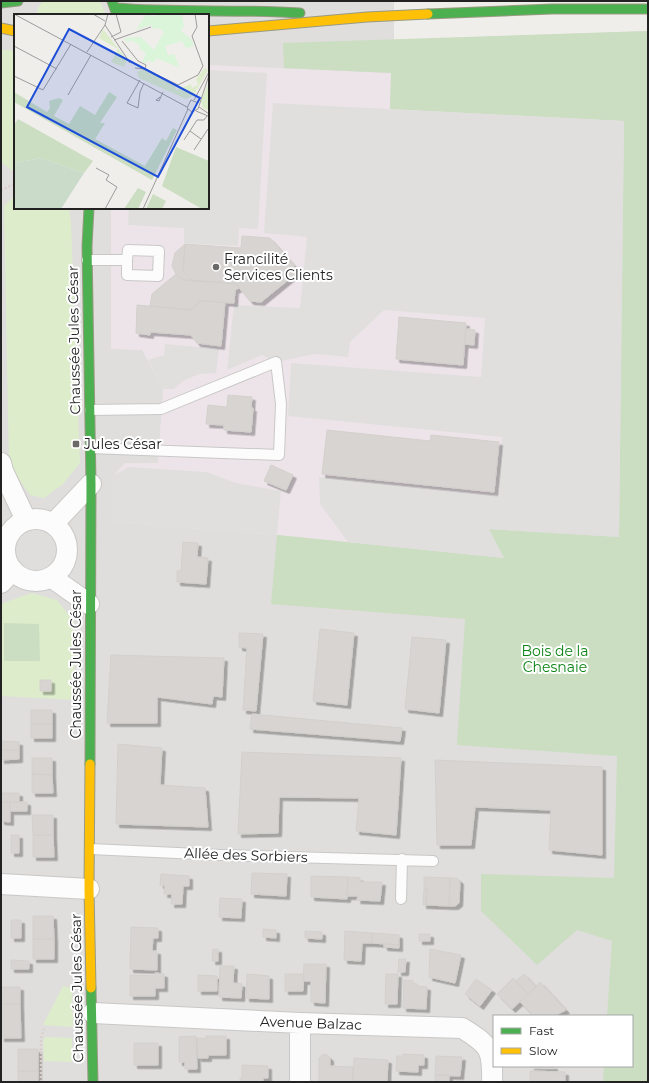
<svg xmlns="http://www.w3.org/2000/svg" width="649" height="1083" viewBox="0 0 649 1083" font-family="Montserrat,sans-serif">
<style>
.residential{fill:#dfdedc;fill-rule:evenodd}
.industrial{fill:#ede4e9}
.grass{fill:#ddeccb}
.forest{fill:#cbdec1}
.parking{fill:#e0dfde}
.building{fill:#d7d4d2;stroke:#d3d0cc;filter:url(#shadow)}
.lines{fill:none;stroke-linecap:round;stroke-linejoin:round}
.lane-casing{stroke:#c9c8c7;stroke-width:12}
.street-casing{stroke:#c9c8c7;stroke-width:22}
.fast-casing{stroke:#999a82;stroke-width:11}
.slow-casing{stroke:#999a82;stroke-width:11}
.path{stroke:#dccecd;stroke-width:2.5;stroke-dasharray:2 2;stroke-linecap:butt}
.lane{stroke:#fdfcfc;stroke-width:10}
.street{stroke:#fdfcfc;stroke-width:20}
.fast{stroke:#4caf50;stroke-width:9}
.slow{stroke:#ffc107;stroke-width:9}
.poi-dot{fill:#6a6968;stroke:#fff;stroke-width:1.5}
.labels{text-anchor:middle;stroke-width:4;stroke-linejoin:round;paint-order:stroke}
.poi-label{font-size:14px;fill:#222;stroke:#fff;text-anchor:start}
.street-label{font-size:14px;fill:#222;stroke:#fff}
.park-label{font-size:14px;fill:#0c8416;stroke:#fff}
.inset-road{fill:none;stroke:#9e9c9b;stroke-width:1}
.view{fill:#1d4ed8;fill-opacity:0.15;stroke:#1d4ed8;stroke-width:2}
.inset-edge{fill:none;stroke:#222;stroke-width:2}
</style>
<defs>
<filter id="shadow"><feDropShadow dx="3.5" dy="3.5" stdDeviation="0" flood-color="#0004"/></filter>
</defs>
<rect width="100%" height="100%" fill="#f0eeeb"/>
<path class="residential" d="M1,1h393v39l254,-9v1051h-647zM15,15h193v193h-193zM494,1016h138v50h-138z"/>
<path class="industrial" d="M208,65l183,8 -1,36 234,12 -135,408 15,29 -227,-23 -164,-13 1,-47 11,-12h33l5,-74 -21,-39 -31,-1v-141h97z"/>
<path class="grass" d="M43,1h57l6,14h-69l1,-7z
M1,50h10l4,4v119l-14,-11z
M15,195v13h54l2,13 9,242 -17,21 -19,14 -14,-3 -21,-30 -5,-259z
M32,593l25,7 18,23 -1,77 -73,-4v-89l2,-4z
M63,986l9,2 1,39 -30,-2z
M45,1037l27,1v24l-28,-1 -1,-19z"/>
<path class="forest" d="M648,31v1051h-45l1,-16h28v-50h-25l5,-75 -35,-11 -40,35 -56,-54v-37l133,4 3,-122 -160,-11 8,-126 -194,-15 6,-69 227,23 -16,-29 131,8 5,-416 -234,-12 1,-36 -107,-5 -1,-25z
M4,623l35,1 1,37h-36z"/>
<path class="parking" d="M208,70l59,3 -9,156 -19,-1 -1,18 -54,-3v-15l-56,-3 1,-17h79z
M273,103l351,18 -5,416 -130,-8 15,29 -156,-16 -28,-38 -1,-27 178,19 5,-59 -214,-21 3,-53 190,14 4,-59 -101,-8 -34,32 -2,15 -33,-3 -39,8 -14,-7 -35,15 7,-65 66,3 7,-71 -43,-4z
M1,162l14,11v22l-11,11 -3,-2z
M165,344l54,5 -3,24 -17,1 -16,7 -9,8h-11l-15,-29 16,-5z
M129,467l78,5 29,11 45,8 -4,44 -164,-13 1,-47z"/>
<path class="building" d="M242,236l28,2 24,27 -1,11 -32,26 -11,-1 -14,-17 -44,-4 -9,-9 2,-27 56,4z
M185,244l-2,27 9,9h-10l-6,-6 -4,-8 3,-13z
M176,274l6,6 54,4 3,4 -4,2 -1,13 -32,-2 -5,3 -5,6 -42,-4 2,-12z
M200,301l25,1 -4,44 -24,-3 -6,-8 -41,-3v3l-14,-2 1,-28 55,5z
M399,317l67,6 -3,42 -67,-6z
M466,329l9,1 -1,15 -10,-1z
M228,395l24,2 -1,11h2l-2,24 -27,-2v-5l-18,-1 2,-19 19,2z
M327,430l103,11 1,-6 68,7 -5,50 -172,-18z
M271,465l22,10 -7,15 -22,-9z
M183,542l15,1 -1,14 11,1 -2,26 -29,-2v-11h4z
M320,629l34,4 -7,72 -34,-4z
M239,633l24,1 -7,77 -13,-1 4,-62 -8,-1z
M412,637l34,3 -7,73 -34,-4z
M111,655l113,3 -2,39 -9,-1 -1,8 -55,-7v26h-50z
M40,680h11v11h-11z
M31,710h21v14h-21z
M252,714l150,14 -2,13 -150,-12z
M31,724h21v14h-21z
M1,741l18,1v8h-18z
M118,744l44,4 -2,37 45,3 3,39 -92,-3z
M1,750h18v9l-18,1z
M242,752l159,6 -5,77 -40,-4 3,-33 -80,-1 -1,36 -40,1z
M32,758h20v17l-20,-1z
M435,760l167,7v88l-53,-5 2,-40 -76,-3 -4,38h-34z
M32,774l20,1 1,18h-21z
M1,793h18v9h-18z
M1,802h9v20l-9,-1z
M10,802h17v9h-17z
M32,815h21v20h-20z
M11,835h8v18h-8z
M33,835h20l1,22h-21z
M252,873l35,1 -1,22 -35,-2z
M161,874l28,2v10h-6l-1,18h-11l1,-10h-8l1,-9h-5z
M311,876l37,1 -1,22 -36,-2z
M348,877l12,1v4h22l-2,19 -23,-1 1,-4h-11z
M424,877l26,1 -1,28 -23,-1 1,-16h-3z
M450,878h7l3,3 -1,22 -4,3h-6z
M424,889h3l-1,16h-3z
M220,898l22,1 -1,19 -22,-1z
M33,916h20l1,23h-21z
M11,920h10v18h-10z
M131,927l27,1v10h-5l-1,13h5v19l-27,-1z
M263,929l13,1v8l-13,-1z
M305,931l17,1v7l-17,-1z
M345,931l27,2v10h-10l-1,18 -17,-1z
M372,933l27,2v10l-27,-2z
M419,934h11v7h-11z
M33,939h21v20h-21z
M384,944l15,1v3l-15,-1z
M213,949h5v12h-6z
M430,949l31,6 -6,28 -26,-6z
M399,959h7l-1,13h-7z
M11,960l18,1v8h-18z
M304,964h22l-1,39 -14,-1v-21h-8z
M220,966h14l-1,17 9,1 -1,14 -22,-1z
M155,973l9,1v14h-9v8h-25v-21l25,1z
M247,974l22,2v23l-23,-1z
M285,974h19l-1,17h-18z
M386,974h12l-1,30h-12z
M524,974l12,13 -8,7 -12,-13z
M198,975l19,1v15h-19z
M513,978l15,16 -16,15 -15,-15z
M476,979l16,11 -12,16 -15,-12z
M404,980l9,1v3h4v2l10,1 -1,22 -23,-1z
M540,982l26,28 -12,6h-20l-14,-14z
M1,987h19v17h-19z
M1,1004h19l1,34h-20z
M196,1036l1,33h-12v-7h-6v-25z
M206,1036h20v19h-18v3h-10l-1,-20 9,1z
M134,1043h24v22h-24z
M18,1049h20v22h-20z
M323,1054l4,1 3,3v8l23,1 -1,15h-33v-24z
M403,1054l21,1v10h-6v7l-22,-1 1,-15h6z
M436,1056l26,1 -2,19 -25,-1z
M354,1058l34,2 -1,22 -34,-1z
M242,1065l26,1v12h-5v4h-23v-4h2z
M531,1066h23v2l-24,-1z
M18,1071h20v11h-20z
M530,1071l35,1v10h-35z
M435,1075h14v7h-14z"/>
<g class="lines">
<g class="lane-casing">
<path id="lane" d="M87,260h40l1,-10 31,1 -1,25 -31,-1v-15
M90,410l71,-1 115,-47 5,42 -2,51 -189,-7
M90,849l131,6 212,6
M401,899l1,-40"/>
</g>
<g class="street-casing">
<path id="street" d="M1,463l2,8 23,49
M5 550a31 31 0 1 1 62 0a31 31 0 1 1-62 0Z
M53,524l38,-40
M51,577l38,27
M1,583l12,-13
M1,884l88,5
M93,1013l207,10 162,5c28,17 31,22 30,54
M300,1082v-59"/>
</g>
<g class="fast-casing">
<path id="fast" d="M112,1l5,14
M1,3l17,-2
M115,8c62,5 123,1 185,5
M428,14l124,-5h96
M89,208l-2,38 4,238 -1,280
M91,988l2,94"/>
</g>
<g class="slow-casing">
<path id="slow" d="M1,28l14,3
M208,31l159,-14 61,-3
M90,764l-1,125 2,99"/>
</g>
<path class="path" d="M1,190l14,-6
M41,1082v-44l3,-9"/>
<use href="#lane" class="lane"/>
<use href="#street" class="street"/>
<use href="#fast" class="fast"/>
<use href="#slow" class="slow"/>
</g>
<g class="poi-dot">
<circle cx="216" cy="267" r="4"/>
<rect x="72" y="440" width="8" height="8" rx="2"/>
</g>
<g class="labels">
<g class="poi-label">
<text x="224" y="264">Francilité<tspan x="224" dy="16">Services Clients</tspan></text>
<text x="84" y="449">Jules César</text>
</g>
<g class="street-label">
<text transform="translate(74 340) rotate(-91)" y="5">Chaussée Jules César</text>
<text transform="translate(76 664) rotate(-90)" y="5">Chaussée Jules César</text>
<text transform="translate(246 855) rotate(2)" y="5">Allée des Sorbiers</text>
<text transform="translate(77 988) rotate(-91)" y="5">Chaussée Jules César</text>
<text transform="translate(311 1023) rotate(2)" y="5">Avenue Balzac</text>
</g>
<g class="park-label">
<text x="555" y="656">Bois de la<tspan x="555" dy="16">Chesnaie</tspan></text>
</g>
</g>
<g transform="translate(14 14)">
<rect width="195" height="195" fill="#f0eeeb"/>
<path d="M89,15l24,31 -3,7 -13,-5 7,-13 -19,-11zM191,54l3,2 -15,26 -7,3 -47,-21 -2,-6 6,-3 32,17 1,4 15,-6 1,4 6,-3 -2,-6zM195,69v24l-2,3 -5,-3 -1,-7z" fill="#ddeccb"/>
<path d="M0,78l33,20 3,-4 -1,-7 10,-3 4,2 -9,16 15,8 11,-18 15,9 14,-23 8,5 -17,26h5l-10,16 50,27 17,-28 4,3 7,-13 4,2 -25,50 -138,-78zM4,105l75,42 -9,12 -43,-15 -27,5v-38zM162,133l33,14v48h-7l-40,-23zM124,174l8,4 -8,17h-14zM139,180l13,7 -4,8h-16z" fill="#cbdec1"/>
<path d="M27,144l43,15 -23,36h-43l-4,-2v-44z" fill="#cadbca"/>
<path d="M132,0l9,3 2,-3h25l2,12 -3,5 10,8 3,7 -8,2 -4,-7 -17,5 3,9 6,-1 6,14 -24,-10 -2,5 -6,-3 -2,3 -4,-1 4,-8 -7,-6 1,-3 -10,-5 -2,3 -4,-5 17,-1 13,13 10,-18 -6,-4 -5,1 -2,-4 -15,5z" fill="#daf5da"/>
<path class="inset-road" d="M0,0l173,93M79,0l12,7M91,11l25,38M97,23l10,-5 -5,-18M100,26l37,-13M108,27l16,20 8,4 -1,4M0,32l43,23M73,38l18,-27 3,-11M121,54l10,1 33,16 20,-10 5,-9 -11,-30 5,-9 -2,-13M0,62l29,14 28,-46M126,66l-13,23 11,5 2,-16 4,-9M54,81l23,-40M146,83l-4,3 3,1 4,-9M180,86l15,-28M184,89l-7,-3 -4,8 5,4 6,-3 11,-34M185,93l10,7M182,97l12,5M176,117l11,8M170,126l13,-20h7l3,-4M180,136l14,-21M82,154l13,7 -3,5 11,7 -12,22M129,195l45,-100"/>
<path class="view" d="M55,15l131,69 -42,79 -131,-70z"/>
<rect width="195" height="195" class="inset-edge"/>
</g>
<rect width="649" height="1083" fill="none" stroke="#222222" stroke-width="4"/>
<rect x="493" y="1015" width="140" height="52" fill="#ffffff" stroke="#a7a7a7"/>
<rect x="501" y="1028" width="20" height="6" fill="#4caf50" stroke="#a7a7a7"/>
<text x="529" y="1035" font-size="12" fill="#222222">Fast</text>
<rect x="501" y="1048" width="20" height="6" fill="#ffc107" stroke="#a7a7a7"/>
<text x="529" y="1055" font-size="12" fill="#222222">Slow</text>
</svg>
